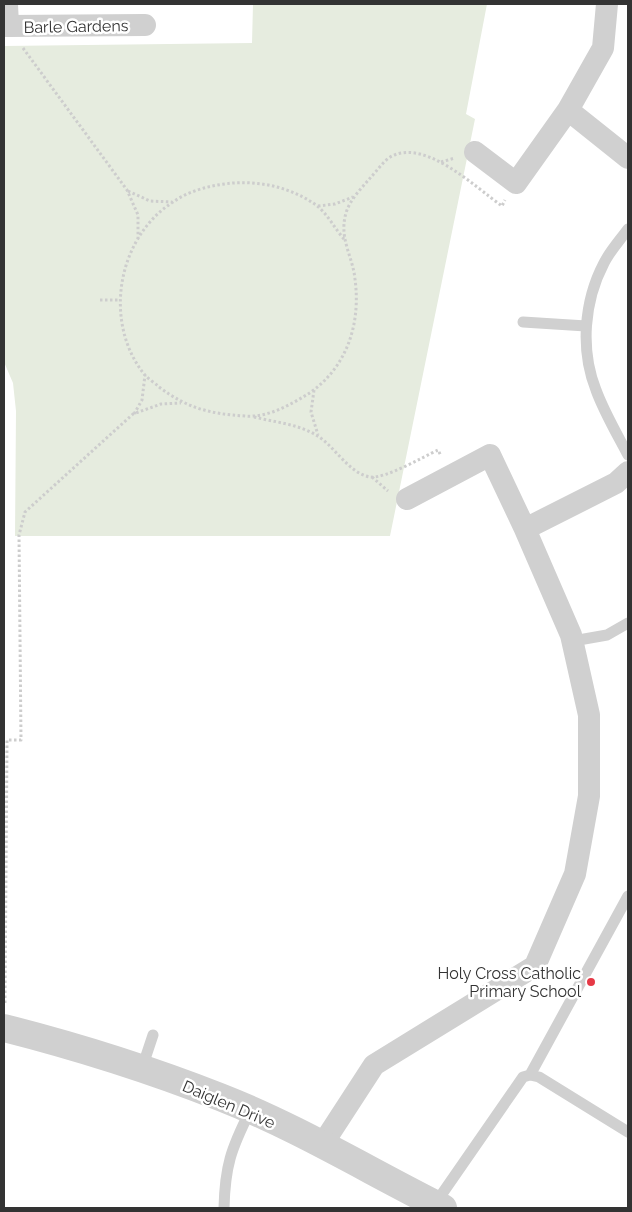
<svg xmlns="http://www.w3.org/2000/svg" width="632" height="1212" viewBox="0 0 632 1212" font-family="Raleway,sans-serif">
<style>
.green{fill:#e6ecdf}
.lines{fill:none;stroke-linecap:round;stroke-linejoin:round}
.path{stroke:#cdcdcd;stroke-width:3;stroke-dasharray:2.5 2.5;stroke-linecap:butt}
.service{stroke:#d0d0d0;stroke-width:11}
.minor{stroke:#d0d0d0;stroke-width:22}
.tertiary{stroke:#d0d0d0;stroke-width:28}
.poi-dot{fill:#e63946;stroke:#fff;stroke-width:2}
.labels{text-anchor:middle;stroke-width:5;stroke-linejoin:round;paint-order:stroke}
.street-label{font-size:16px;fill:#333;stroke:#fff}
.poi-label{font-size:16px;fill:#333;stroke:#fff;text-anchor:end}
</style>
<rect width="100%" height="100%" fill="#fff"/>
<path class="green" d="M253,4h234l-21,110 9,5 -85,417h-375l1,-125 -3,-28 -9,-21v-316l248,-3z"/>
<g class="lines">
<path class="path" d="M23,48l104,142 11,25v23
M441,162l14,-4
M128,191l22,10 22,1
M318,206l17,-2 18,-7
M344,239c-9,-10 -17,-26 -28,-34 -24,-17 -54,-24 -83,-22 -21,2 -43,7 -60,19 -56,36 -70,120 -29,172 4,5 11,9 15,13 28,21 51,27 86,29 22,2 45,-11 63,-22 39,-26 53,-70 47,-115 -2,-21 -15,-39 -10,-62 3,-16 16,-28 26,-40 6,-6 13,-17 21,-21 34,-17 83,31 110,50l3,-6
M100,300h19
M314,390l-3,22 7,23
M134,414l8,-14 3,-25
M254,417c20,5 44,7 62,18 19,11 32,38 54,42 15,2 53,-20 68,-27l3,6
M372,477l16,14
M5,1003l2,-263h14l-2,-205 6,-23 108,-98 28,-10 20,-1"/>
<path class="service" d="M628,229c-8,11 -18,22 -24,34 -20,38 -24,87 -8,127 8,22 21,44 32,65
M523,322l63,4
M573,641l34,-6 21,-12
M142,1068l11,-33
M530,1075l98,-179
M435,1204l88,-127 7,-2 9,2 89,55
M224,1208c1,-42 7,-59 26,-97"/>
<path class="minor" d="M607,4l-4,44 -35,62 60,48
M4,26h4l-1,-22
M8,26l137,-1
M475,152l41,31 52,-73
M407,499l83,-44 35,74
M322,1145l52,-80 161,-99 40,-92 14,-78v-81l-18,-80 -46,-106 91,-46 12,-11"/>
<path class="tertiary" d="M4,1028c71,18 147,42 216,69 77,30 149,74 223,111"/>
</g>
<circle class="poi-dot" cx="591" cy="982" r="5"/>
<g class="labels">
<g class="street-label">
<text transform="translate(76 26) rotate(-1)" y="6">Barle Gardens</text>
<text transform="translate(229 1104) rotate(23)" y="6">Daiglen Drive</text>
</g>
<g class="poi-label">
<text x="581" y="979">Holy Cross Catholic<tspan x="581" dy="18">Primary School</tspan></text>
</g>
</g>
<rect width="632" height="1212" fill="none" stroke="#333333" stroke-width="10"/>
</svg>
